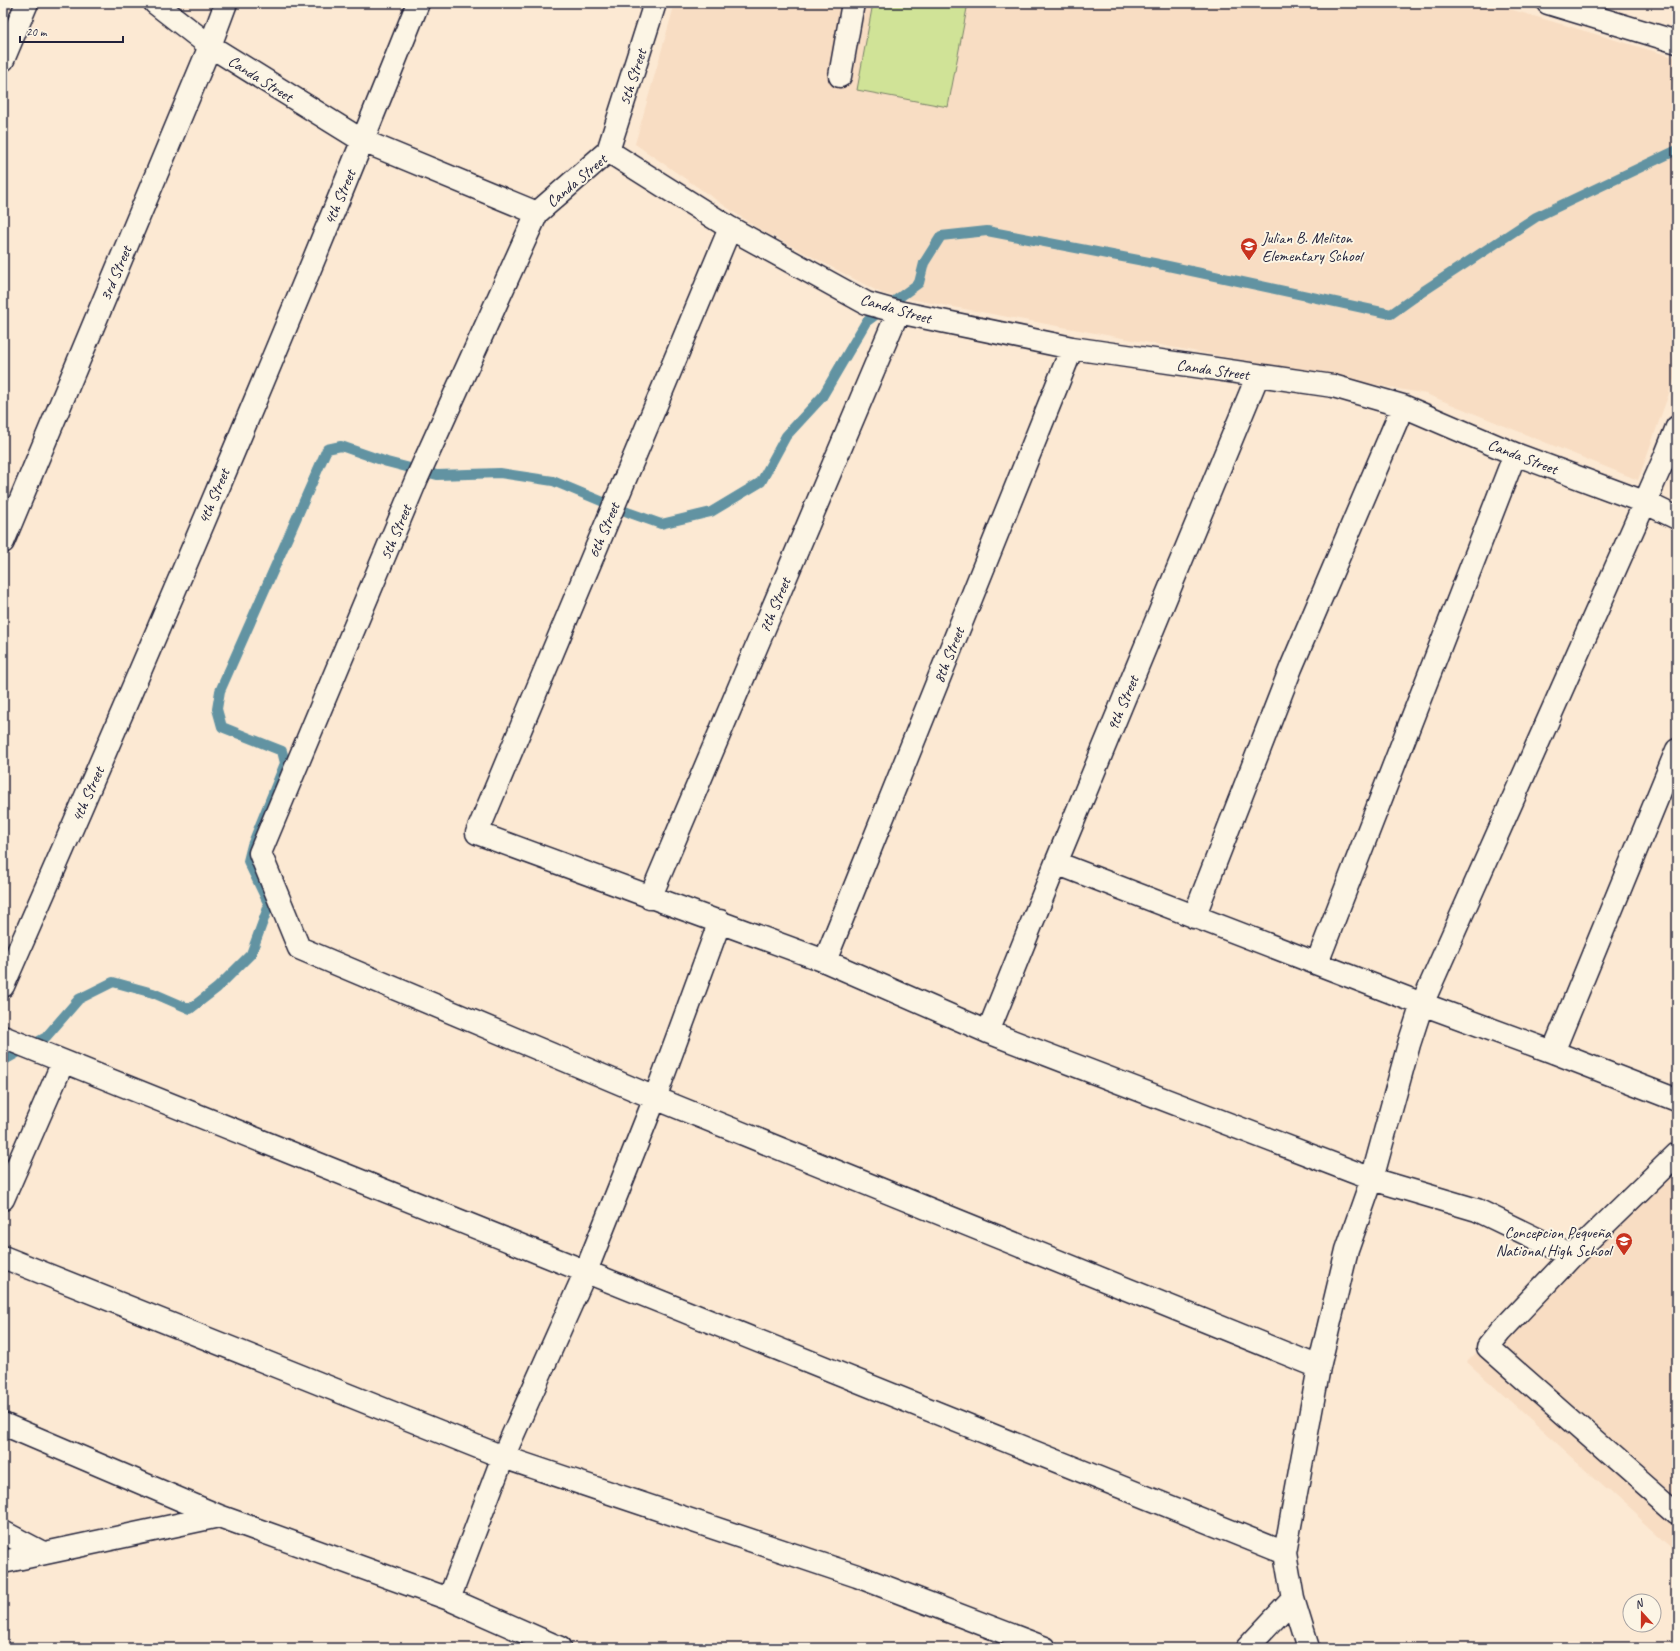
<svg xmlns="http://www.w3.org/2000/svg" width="1680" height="1651" viewBox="0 0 1680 1651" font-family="Caveat,sans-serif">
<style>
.built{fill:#f8ddc3}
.green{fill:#d0e397;stroke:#798269}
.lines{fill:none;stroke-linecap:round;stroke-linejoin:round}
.stream{stroke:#6293a2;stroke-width:10}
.minor-casing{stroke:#22223b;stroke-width:25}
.minor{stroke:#fcf5e5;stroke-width:22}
.labels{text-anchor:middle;stroke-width:4;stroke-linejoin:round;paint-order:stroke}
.street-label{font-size:16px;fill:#22223b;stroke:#fcf5e5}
.poi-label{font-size:16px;fill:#22223b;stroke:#fcf5e5;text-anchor:start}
</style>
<rect width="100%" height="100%" fill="#fce9d3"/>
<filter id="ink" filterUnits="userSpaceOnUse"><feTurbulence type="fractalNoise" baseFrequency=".025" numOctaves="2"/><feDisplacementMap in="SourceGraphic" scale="8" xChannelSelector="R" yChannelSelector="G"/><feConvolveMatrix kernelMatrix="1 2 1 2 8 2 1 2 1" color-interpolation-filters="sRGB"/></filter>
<g filter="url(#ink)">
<path class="built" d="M675,3h814l188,55v313l-39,109 -212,-86 -543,-100 -126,-66 -122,-84z
M1677,1150v402l-210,-190z"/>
<path class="green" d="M873,3h95l-20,104 -91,-17z"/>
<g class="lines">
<path class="stream" d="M3,1061l43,-24 33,-38 34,-17 40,11 37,16 27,-21 34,-34 18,-49 -21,-44 4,-16 33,-82 -3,-12 -60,-24 -5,-18 3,-18 107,-242 14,-3 46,16 50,13 63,-2 53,8 77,32 31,11 50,-12 50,-30 25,-46 36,-39 44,-75 53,-39 5,-20 17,-27 46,-5 167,32 237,51 28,-20 117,-77 141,-67"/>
<g class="minor-casing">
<path id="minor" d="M155,3l55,43 153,95 174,72 71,-62 122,77 136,75 32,9 174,36 261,38 70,20 112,48 129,48 33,16
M1548,3l129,39
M3,60l24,-57
M840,76l13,-73
M608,151l47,-148
M537,213l-120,265 -157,375 39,95 356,150 664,269
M730,228l-253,605 348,128 163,71 384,147 105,31 95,46
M3,542l207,-496 16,-43
M1056,863l366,141 131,48 124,48
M650,898l248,-586
M1194,917l97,-249 112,-262
M825,961l247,-613
M1317,963l198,-509
M3,986c143,-325 283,-652 415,-983
M988,1032l68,-169 202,-488
M3,1037l1282,516
M1553,1052l124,-302
M1677,1154l-105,102 -72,76 -12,15 189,166
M3,1199l60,-137
M3,1257l500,200 354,119 188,72
M3,1424l216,92 230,83 111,49
M3,1532l40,21
M3,1562l216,-46
M449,1599l54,-142 83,-186 69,-173 65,-177
M1247,1648l46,-49
M1308,1648l-15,-49 -8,-46 34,-186 28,-117 25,-71 37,-135 13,-40 243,-547 12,-30"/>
</g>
<use href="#minor" class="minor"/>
</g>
</g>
<defs>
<g id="school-pin" transform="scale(0.9)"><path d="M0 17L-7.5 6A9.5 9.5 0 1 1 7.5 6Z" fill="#c8321e" stroke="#fcf5e5"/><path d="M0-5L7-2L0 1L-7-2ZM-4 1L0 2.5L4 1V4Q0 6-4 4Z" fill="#fff"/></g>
</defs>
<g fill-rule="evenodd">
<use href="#school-pin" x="1249" y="246"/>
<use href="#school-pin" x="1624" y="1241"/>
</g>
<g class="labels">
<g class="street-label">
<text transform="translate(632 77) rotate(-72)" y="6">5th Street</text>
<text transform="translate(261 78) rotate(32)" y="6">Canda Street</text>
<text transform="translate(576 180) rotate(-40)" y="6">Canda Street</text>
<text transform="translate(339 197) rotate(-67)" y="6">4th Street</text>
<text transform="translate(115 273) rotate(-67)" y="6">3rd Street</text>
<text transform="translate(896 308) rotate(16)" y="6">Canda Street</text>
<text transform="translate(1213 369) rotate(8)" y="6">Canda Street</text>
<text transform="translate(1523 456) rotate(21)" y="6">Canda Street</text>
<text transform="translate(213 496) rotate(-67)" y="6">4th Street</text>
<text transform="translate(603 530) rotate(-67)" y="6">6th Street</text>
<text transform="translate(395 532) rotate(-67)" y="6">5th Street</text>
<text transform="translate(774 605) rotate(-67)" y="6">7th Street</text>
<text transform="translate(948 655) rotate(-68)" y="6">8th Street</text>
<text transform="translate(1122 703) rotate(-67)" y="6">9th Street</text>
<text transform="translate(87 794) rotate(-66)" y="6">4th Street</text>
</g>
<g class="poi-label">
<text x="1262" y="243">Julian B. Meliton<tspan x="1262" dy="18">Elementary School</tspan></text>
<text x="1611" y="1238" text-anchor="end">Concepcion Pequeña<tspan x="1611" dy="18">National High School</tspan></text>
</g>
</g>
<rect width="1680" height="1651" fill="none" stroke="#fcf5e5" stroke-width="16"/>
<rect x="8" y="8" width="1664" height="1635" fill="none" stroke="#22223b" stroke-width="1.5" filter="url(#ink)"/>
<g transform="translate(1642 1613) rotate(339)"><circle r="19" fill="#fcf5e5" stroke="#a5a1a1"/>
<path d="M0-3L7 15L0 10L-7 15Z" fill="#c8321e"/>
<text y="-6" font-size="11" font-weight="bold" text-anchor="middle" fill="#22223b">N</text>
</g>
<path d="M20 36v6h103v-6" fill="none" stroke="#22223b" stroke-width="2"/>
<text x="26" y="36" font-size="12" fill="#22223b" stroke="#fcf5e5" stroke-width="3" paint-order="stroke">20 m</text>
</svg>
